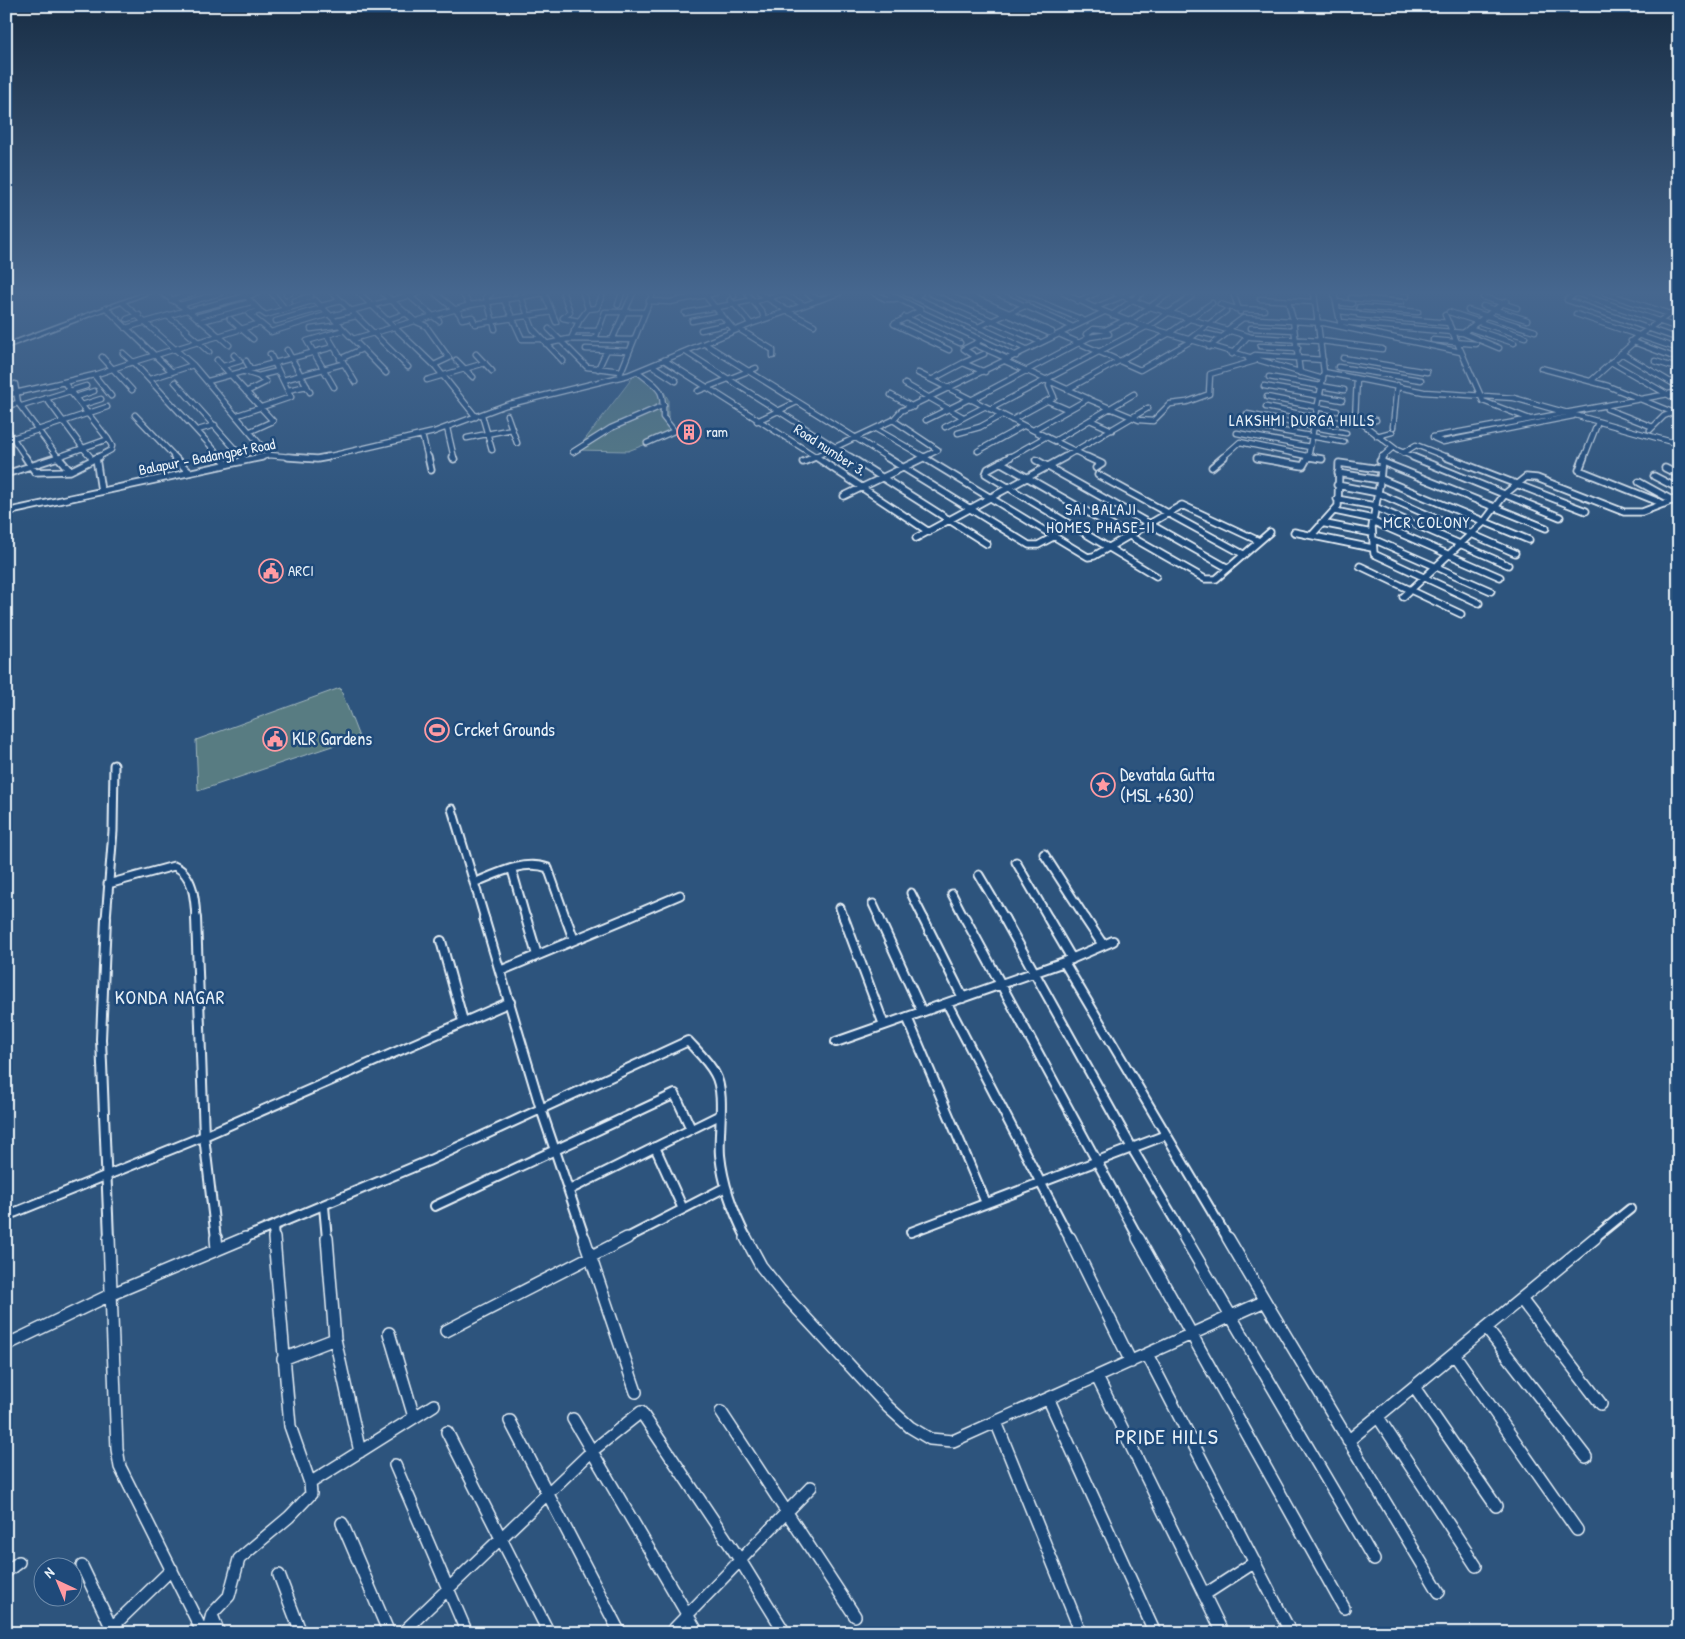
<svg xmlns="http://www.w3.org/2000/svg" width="1685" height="1639" viewBox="0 0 1685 1639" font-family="'Patrick Hand',sans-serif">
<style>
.green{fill:#597c82;stroke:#a0b6bd}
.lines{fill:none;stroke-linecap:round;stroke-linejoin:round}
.minor-far4-casing{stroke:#e8f1f8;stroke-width:7}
.minor-far3-casing{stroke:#e8f1f8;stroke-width:9}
.minor-far2-casing{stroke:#e8f1f8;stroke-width:11}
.minor-far1-casing{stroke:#e8f1f8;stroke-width:12}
.minor-casing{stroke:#e8f1f8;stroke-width:14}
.major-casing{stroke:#e8f1f8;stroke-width:3}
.minor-far4{stroke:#1f4a7a;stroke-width:4.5}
.minor-far3{stroke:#1f4a7a;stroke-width:5.5}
.minor-far2{stroke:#1f4a7a;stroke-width:7}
.minor-far1{stroke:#1f4a7a;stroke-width:8}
.minor{stroke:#1f4a7a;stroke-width:11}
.major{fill:#1f4a7a;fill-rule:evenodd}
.labels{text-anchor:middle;stroke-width:5;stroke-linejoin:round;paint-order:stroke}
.far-poi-label{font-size:15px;fill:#e8f1f8;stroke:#1f4a7a;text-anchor:start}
.far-street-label{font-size:15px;fill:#e8f1f8;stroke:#1f4a7a}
.far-neighbourhood-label{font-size:16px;letter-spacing:1px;fill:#e8f1f8;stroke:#1f4a7a}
.poi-label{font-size:18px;fill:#e8f1f8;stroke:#1f4a7a;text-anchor:start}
.neighbourhood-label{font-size:19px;letter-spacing:1px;fill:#e8f1f8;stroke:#1f4a7a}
.near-neighbourhood-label{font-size:22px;letter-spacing:1px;fill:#e8f1f8;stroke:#1f4a7a}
</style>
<rect width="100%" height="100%" fill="#2d547d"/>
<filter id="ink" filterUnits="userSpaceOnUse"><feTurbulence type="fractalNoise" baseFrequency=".02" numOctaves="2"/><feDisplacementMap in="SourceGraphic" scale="10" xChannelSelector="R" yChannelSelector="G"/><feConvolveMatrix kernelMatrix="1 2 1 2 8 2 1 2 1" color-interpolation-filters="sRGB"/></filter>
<g filter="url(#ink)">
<path class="green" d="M636,373l9,2 7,8 9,4 7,12v20l10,13 -50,19 -51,-1z
M340,688l19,49 -161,54 -2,-51z"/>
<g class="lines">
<g class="minor-far4-casing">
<path id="minor-far4" d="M162,293l27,18 69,-18
M243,293l17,18 -11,3 22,18 58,-18
M272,293l13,16
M333,293l75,74
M359,293l77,74 40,50
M383,293l32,28 11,5 23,32 -15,7
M406,293l27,23 37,-11 51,-8 -2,-4
M435,293l24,20 3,6 10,-2 3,7 77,-12
M462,293l8,12
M489,293l2,1 -5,3 9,32
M543,293l-22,4 12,32 30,32
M544,293l12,29
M563,293l7,19 -7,6 16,3
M732,293l2,3
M759,293l29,18
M782,293l22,12
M807,293l12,7
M874,293l12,6h9
M887,293l34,17 -27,14 55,26
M905,293l5,2
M921,293l-7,4 112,52
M930,293l108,48
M958,293l91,40 3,-1 -88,-39
M996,293l75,33
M1019,293l64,27
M1064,293l29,14 44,17 186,55
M1115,293l35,14 101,30 70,4 61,8
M1233,293l7,19
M1334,293l7,33
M1576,293l-9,7 112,39
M1576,293l103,35
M1605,293l74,24
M286,294l4,-1
M704,294l30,36
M1374,294l33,2
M748,295l14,17 2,7
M1483,297l34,11
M1351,298l50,4
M1260,299l54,3
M171,300l22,-7
M504,300l18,39h20
M730,300l4,4 18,-4
M294,301l17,-5
M649,301l21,1 45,-9
M756,301l29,-8
M1078,301l18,-8
M1288,301l5,19 7,53
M1337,302l15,2
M123,303l70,62 76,90
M1220,304l16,5 28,1
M180,305l40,-12
M618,305l4,-12
M321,306l20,-5
M1483,306l44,14
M1359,307l59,5
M106,308l66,64
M1094,308l36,-15
M588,309l9,-1 6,-15
M1468,310l67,21
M1675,310l-44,31 48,18
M189,311l30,25 41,-13
M260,311l6,4 49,-15 71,73
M787,311l27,14
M919,311l97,45
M1339,311l18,2
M1449,312l76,25
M685,313l49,-9 17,20
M1576,314l103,35
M1112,315l30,-22
M1359,315l90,8
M1445,315l38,86 47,18
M167,316l20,14h-3l14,12 -65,20 89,96
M331,316l88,-23
M196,317l55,-15
M905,317l55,26
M127,319l12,-4
M230,319l23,20
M387,320l20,-7
M202,321l53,-14
M276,321l46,-13
M336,321l20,-5
M417,321l16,-5 6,5
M692,321l30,-6
M1129,321l41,-28
M1341,322l122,11 43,-32
M978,327l49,-22
M1148,327l43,-30
M126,328l61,-18
M1251,328l43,2
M1469,328l45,15
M311,329l29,-4
M549,329l38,38 34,4
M739,329l34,21v6
M701,330l28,-6
M1227,330l16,-12 81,5 137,29
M574,331h24
M1199,332l22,5
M1463,333l36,15
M1059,334l81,36 51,-29
M327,335l28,47
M1090,337l-4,-3 7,-5 12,1
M353,339l62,-18
M571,339l8,-18 9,-12 -5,-16
M595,339l10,-27h39
M612,340l21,-47
M1188,340l38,-29
M1433,340l43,4
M546,344l22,-5 65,1
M705,344l183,114
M974,344l34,15
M1260,346l38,2
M1209,347l21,-16
M586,349l42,2
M287,350l23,42
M209,352l-11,-10 21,-6 10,9
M686,352l166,106
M1621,353l58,34
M476,354l16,17
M1232,354l16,-18
M102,357l30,33
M976,357l-12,-8 14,-7
M1343,358l84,14
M340,359l22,-10
M1248,359l7,-4 68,5
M217,360l56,61 -22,10
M456,360l17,17
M664,360l154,98
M246,361l4,7
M1005,361l84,38
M1120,361l48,-27 44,-31
M1655,361l24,8
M1611,362l68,39
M963,363l21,-9
M223,366l17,-5 -6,-6
M653,366l23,15
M1338,367l83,13
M1541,368l67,18 64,26
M598,369l9,-19
M242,371l16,5 8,6 -20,10
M638,372c22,17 26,16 25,45l11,14 -27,12
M1324,372l100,20 90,6 165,46
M918,373l171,85
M258,376l20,-5
M619,377l34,-84
M1269,377l75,13
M150,379l43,-14
M933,379l30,-16 22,9
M1357,379l-2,39 42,32 19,8
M283,380l59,-16
M427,380l58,-17
M1592,380l41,-37
M208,381l125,-34
M64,382l30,-7
M175,382l68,76
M15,384l3,19
M905,384l58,33
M1264,386l78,14
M334,387l-27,-46 37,-11
M1068,389l51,-28
M288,390l19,-4
M698,391l58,-23
M6,395l58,-13 6,9
M891,395l22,12
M111,396l-17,-21 39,-13 -10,-9
M76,397l18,-6
M1267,397l70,14
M46,398l37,50 25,-9 -38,-48
M971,400l119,-63 19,-3 -4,-4 20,-10
M1048,401l21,9
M82,405l19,-6
M6,406l12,-3 20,27 -32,10
M22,406l64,-20
M1266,407l72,15
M990,409l156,-82
M1607,409l46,18
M1247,414l99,19
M135,415l41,43
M238,415l53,-18 -21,-43
M482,415l10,35
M507,415l10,28
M893,420l45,30 -16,8
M926,420l43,-21
M1012,420l42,-23 -5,-11 1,-5
M1090,420l22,10
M757,421l40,-19
M1360,423l16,-3
M945,427l39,-20
M1393,427l4,-42
M6,428l20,30
M447,428l7,30
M1265,428l79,14
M876,429l50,29
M198,430l17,-5
M1033,430l55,-31 51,21 14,1 17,-17 17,-2 22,-8 1,-20 45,-13
M1650,430l14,-14 15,-6
M958,433l22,-6 22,-12
M1237,433l73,14
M422,435l6,23
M1377,436l15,-4
M1433,437l246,-45
M467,438l45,-9
M1434,438l9,4 130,-26
M1056,440l78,-46
M978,451l45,-25
M573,452l38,-24 53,-23
M1403,453l13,-8 33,13
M90,456l-7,-8 -25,9 -20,-27 69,-23
M56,458h3
M96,458l15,-8 1,-4 -4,-7
M256,458l13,-3 34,3
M322,458l112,-26 72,-27 122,-30 123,-51 88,-31
M812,458l81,-38 8,-9 203,-99
M1008,458l39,-22
M1063,458l85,-50
M1222,458l18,-16 76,16
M1308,458l16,-86 -10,-79
M1381,458l11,-10
M1584,458l14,-36"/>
</g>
<g class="minor-far3-casing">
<path id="minor-far3" d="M25,457l10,15 35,-1
M99,457l-3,1 5,33
M174,457l15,15
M221,457l6,7
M242,457l3,3
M288,457l29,2 11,-2
M428,457l3,13
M453,457l1,2
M816,457l113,75
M850,457l137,87
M886,457l143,88h9l17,-9
M923,457l165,100 6,-1 88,-51 77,36
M1010,457l-22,12 -2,5 170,102
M1087,457l15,7 -6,4
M1310,457l12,2
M1382,457l-2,24 -8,46 2,27 105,49
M1413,457l147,60
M1446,457l140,54
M1584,457l-5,13 85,34
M1257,458l46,8 5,-9
M1036,460l192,108
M1380,461l166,67
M803,462l12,-5
M1000,462l205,117h11l54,-47
M1212,467l12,-10
M1665,468l14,7
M1338,473l42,7
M6,474l52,-17 12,14 26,-13
M1098,475l145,79
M1654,476l25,13
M1381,479l148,61
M1639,482l40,22
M1337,485l41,8 137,60
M844,496l81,-39
M1337,499l38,7
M1375,507l133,58
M1335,511l38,8
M6,512l256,-55
M1374,522l126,55
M1321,523l51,10
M1294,532l78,16
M1312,535l26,-29 1,-43 41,6
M916,538l149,-81
M1373,539l118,52
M1360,566l101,48
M1403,597l81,-75 21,-28 21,-17 11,1 87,34h18l37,-14"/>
</g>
<g class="minor-far2-casing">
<path id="minor-far2" d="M452,809l33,110
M1044,854l42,65
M1016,862l33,57
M512,870l14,49
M979,875l26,44
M474,883c22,-9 50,-24 74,-15l18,51
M108,884l66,-18c20,8 21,34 22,53
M911,893l13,26
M952,894l13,25
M873,904l7,15
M840,908l4,11
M106,919l7,-88 1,-66
M624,919l56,-24"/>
</g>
<g class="minor-far1-casing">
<path id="minor-far1" d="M106,918l-5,121 8,200
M196,918l8,218 12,103
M484,918l57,191 44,130
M526,918l11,37
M566,918l8,22
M844,918l40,107
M879,918l43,94
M923,918l40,80
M965,918l174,321
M1004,918l128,230 54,91
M1048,918l24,41
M1085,918l18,27
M441,941l22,80
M1064,962l164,277
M500,971l127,-53
M947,1003l123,236
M907,1017l79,186
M836,1042l228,-80 49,-21
M655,1147l28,62
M569,1190l151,-75
M324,1206l3,33
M435,1206l240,-112 16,35
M6,1216l198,-80 306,-134
M273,1227l1,12
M911,1232l255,-97
M242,1239l186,-78 260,-120c9,10 21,21 27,33 11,19 3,58 5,81 3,30 13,57 27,84
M625,1239l101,-52
M1593,1239l37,-30"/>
</g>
<g class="minor-casing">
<path id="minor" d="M109,1238l8,211 3,18 83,166
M216,1238l1,11
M274,1238l16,188 20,57 124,-78
M584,1238l52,154
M746,1238l15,28 19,24 108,117 22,20 20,12 23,2 312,-140 174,291
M1070,1238l61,124
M1138,1238l206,370
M1185,1238l189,322
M1228,1238l37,63
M1521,1299l80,105
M1486,1328l100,129
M446,1331l181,-93
M389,1333l25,84
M335,1339l25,113
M6,1345l106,-51 133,-56
M1147,1354l144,279
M1454,1354l123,176
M283,1359l52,-20 -8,-101
M1097,1377l126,256
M1414,1387l82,119
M1049,1400l106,233
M721,1412l134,204
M1378,1417l98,149
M573,1419l125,214
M510,1421l110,212
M996,1422l85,211
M447,1432l102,201
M1348,1441l247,-203
M395,1465l72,168
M342,1523l47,110
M82,1566l32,67
M6,1572l13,-10
M279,1575l22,58
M1204,1595l51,-33
M212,1615l7,18
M106,1633l66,-64
M207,1633l5,-19 17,-18 10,-37 50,-42 22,-23 -1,-11
M402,1633l190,-182 49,-39 99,148 45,73
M670,1633l141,-146"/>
</g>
<g class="major-casing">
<path id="major" d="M143,293h7l-144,55v-4z"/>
</g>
<use href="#minor-far4" class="minor-far4"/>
<use href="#minor-far3" class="minor-far3"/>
<use href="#minor-far2" class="minor-far2"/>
<use href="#minor-far1" class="minor-far1"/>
<use href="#minor" class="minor"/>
<use href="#major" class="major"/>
</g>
</g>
<linearGradient id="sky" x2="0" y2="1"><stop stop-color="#192e45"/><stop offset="0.56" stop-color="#46678f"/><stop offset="1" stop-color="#46678f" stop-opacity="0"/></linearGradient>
<rect width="1685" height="523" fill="url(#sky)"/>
<defs>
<g id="building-ring" transform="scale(1.25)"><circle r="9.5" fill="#1f4a7a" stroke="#ff9aa2" stroke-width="1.5"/><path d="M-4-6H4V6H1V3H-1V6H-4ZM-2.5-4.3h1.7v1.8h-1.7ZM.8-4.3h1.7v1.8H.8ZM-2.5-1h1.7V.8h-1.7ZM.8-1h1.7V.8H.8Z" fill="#ff9aa2"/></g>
<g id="civic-ring" transform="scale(1.25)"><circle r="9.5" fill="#1f4a7a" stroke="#ff9aa2" stroke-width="1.5"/><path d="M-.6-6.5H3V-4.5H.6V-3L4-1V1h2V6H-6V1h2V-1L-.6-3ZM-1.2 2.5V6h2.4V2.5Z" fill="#ff9aa2"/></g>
<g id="stadium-ring" transform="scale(1.25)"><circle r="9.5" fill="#1f4a7a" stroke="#ff9aa2" stroke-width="1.5"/><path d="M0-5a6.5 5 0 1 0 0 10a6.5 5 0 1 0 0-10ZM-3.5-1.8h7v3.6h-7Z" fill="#ff9aa2"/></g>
<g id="sight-ring" transform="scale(1.25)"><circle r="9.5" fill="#1f4a7a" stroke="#ff9aa2" stroke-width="1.5"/><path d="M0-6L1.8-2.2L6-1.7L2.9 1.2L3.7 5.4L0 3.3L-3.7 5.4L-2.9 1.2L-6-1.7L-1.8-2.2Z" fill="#ff9aa2"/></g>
</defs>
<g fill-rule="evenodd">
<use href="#building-ring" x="689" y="432"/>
<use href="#civic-ring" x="271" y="571"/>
<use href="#stadium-ring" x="437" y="730"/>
<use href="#civic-ring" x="275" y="739"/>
<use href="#sight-ring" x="1103" y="785"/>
</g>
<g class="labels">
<g class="far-poi-label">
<text x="706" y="437">ram</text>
<text x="288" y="576">ARCI</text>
</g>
<g class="far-street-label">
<text transform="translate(830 450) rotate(33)" y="5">Road number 3.</text>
<text transform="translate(207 457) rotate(-11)" y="5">Balapur - Badangpet Road</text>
</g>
<g class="far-neighbourhood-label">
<text x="1302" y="426">LAKSHMI DURGA HILLS</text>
<text x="1101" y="515">SAI BALAJI<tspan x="1101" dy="18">HOMES PHASE-II</tspan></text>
<text x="1427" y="528">MCR COLONY</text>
</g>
<g class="poi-label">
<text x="454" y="736">Crcket Grounds</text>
<text x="292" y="745">KLR Gardens</text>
<text x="1120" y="781">Devatala Gutta<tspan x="1120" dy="21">(MSL +630)</tspan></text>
</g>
<g class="neighbourhood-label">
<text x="170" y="1004">KONDA NAGAR</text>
</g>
<g class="near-neighbourhood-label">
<text x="1167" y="1444">PRIDE HILLS</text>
</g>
</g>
<rect width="1685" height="1639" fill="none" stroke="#1f4a7a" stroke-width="25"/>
<rect x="12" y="12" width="1660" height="1614" fill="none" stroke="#e8f1f8" stroke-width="2" filter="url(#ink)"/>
<g transform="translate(58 1582) rotate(316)"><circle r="24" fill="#1f4a7a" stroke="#6f8dac"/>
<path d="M0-4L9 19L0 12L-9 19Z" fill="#ff9aa2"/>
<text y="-8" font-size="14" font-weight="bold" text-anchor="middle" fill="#e8f1f8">N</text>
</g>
</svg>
